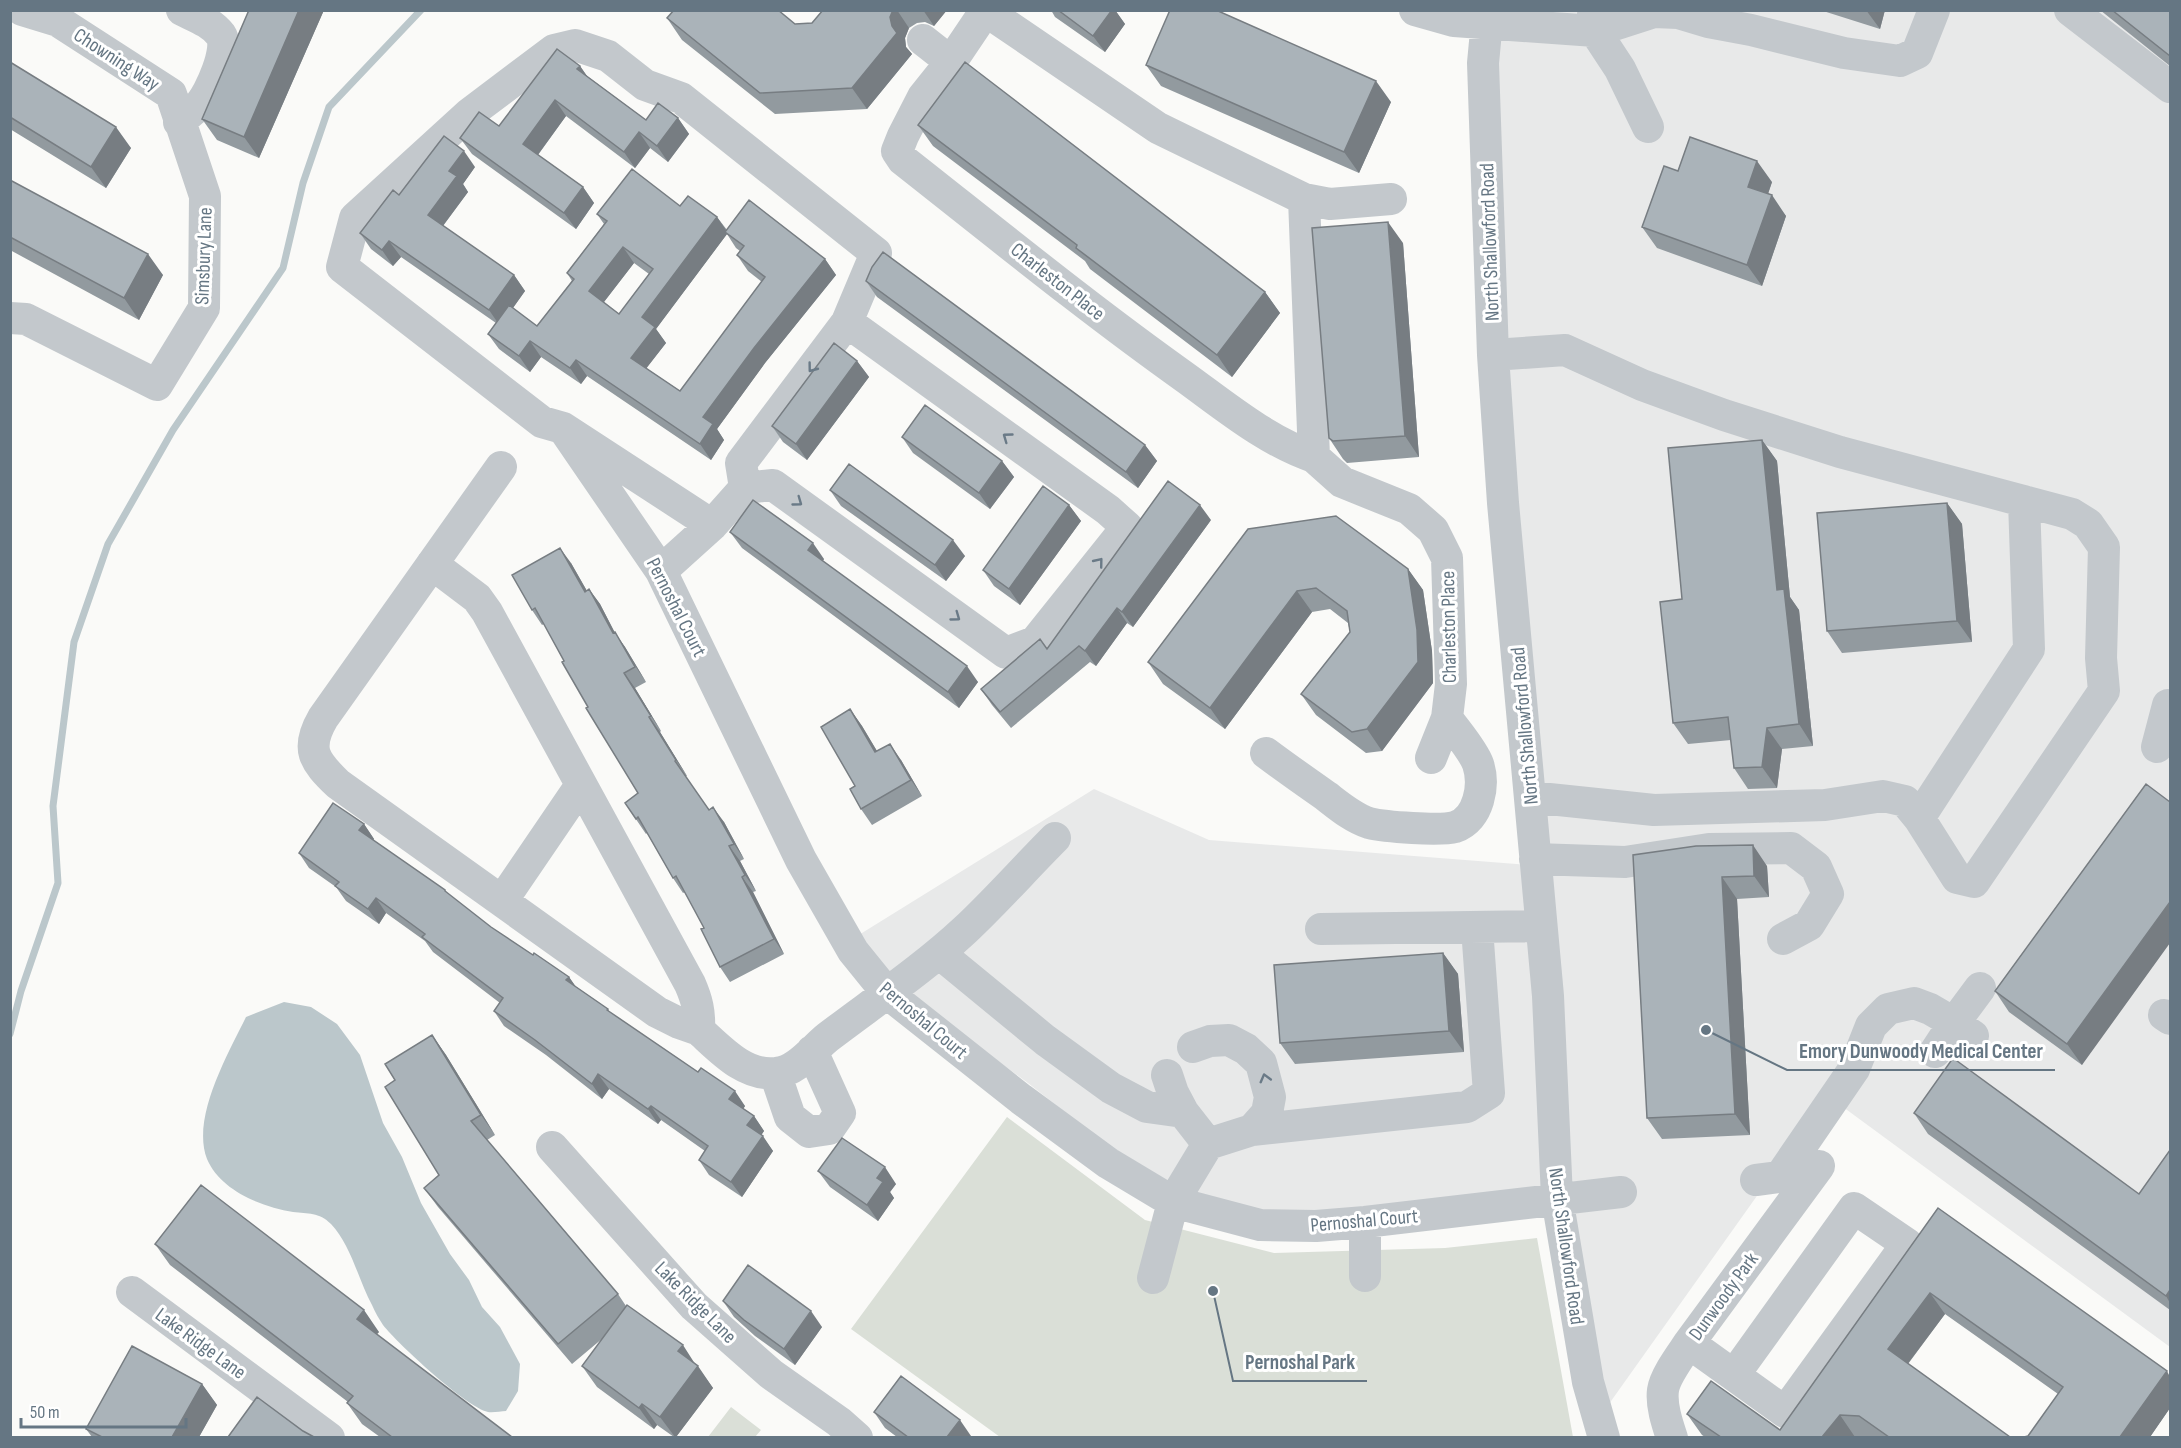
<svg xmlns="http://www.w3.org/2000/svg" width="2181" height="1448" viewBox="0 0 2181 1448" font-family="'Sofia Sans Condensed',sans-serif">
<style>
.built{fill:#e8e9e9}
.green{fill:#dadfd7}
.water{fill:#bbc7cb}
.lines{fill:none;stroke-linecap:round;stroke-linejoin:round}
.stream{stroke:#bbc7cb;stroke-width:7}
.minor{stroke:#c3c8cc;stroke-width:32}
.wall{fill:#929a9f;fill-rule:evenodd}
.shaded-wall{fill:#777d82}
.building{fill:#aab3b9;stroke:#777d82;stroke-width:1.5;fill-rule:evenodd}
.oneway{stroke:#6a7a87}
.labels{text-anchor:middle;stroke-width:6;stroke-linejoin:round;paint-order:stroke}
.street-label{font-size:20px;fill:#657683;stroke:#fff}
.leader{fill:none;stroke:#657683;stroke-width:2}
.callout-dot{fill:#657683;stroke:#fff;stroke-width:2}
.callout-label{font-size:21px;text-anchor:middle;font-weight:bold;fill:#657683;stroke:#fff;stroke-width:6;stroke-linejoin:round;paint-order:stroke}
</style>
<rect width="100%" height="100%" fill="#fafaf8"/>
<path class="built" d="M1477,11h693v1336l-342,-251 -229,322 -42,-234 -235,29 -135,-5 -159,-125 -187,-137 253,-157 115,51 333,26 -16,-272z"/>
<path class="green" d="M1007,1117l138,103 129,33 171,-5 92,-10 36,199h-573l-149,-108z
M731,1407l30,23 -6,7h-47z"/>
<path class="water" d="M284,1002l27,5 26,17 23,31 23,68 19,34 19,46 29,51 19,26 13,27 18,20 20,37 -2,27 -12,20c-5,0 -13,2 -18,1 -22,-5 -90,-68 -105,-87 -4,-6 -8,-13 -11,-20 -14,-26 -21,-60 -41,-81 -12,-12 -23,-10 -38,-12 -32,-5 -73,-22 -86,-53 -16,-41 21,-105 39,-142z"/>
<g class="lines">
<path class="stream" d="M10,1034l11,-43 37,-108 -5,-77 21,-164 34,-98 65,-114 110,-162 20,-85 26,-76 92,-97"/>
<path class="minor" d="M986,10l-35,52 -28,35 -20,39 -6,15 6,9c94,74 186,149 283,218 40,29 81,63 128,79
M1415,10l39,11 141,10 25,38 28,58
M1488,10l-5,53 10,292 10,148 45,493 9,202 31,184 16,56
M1593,10l2,21 59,-19 24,1 30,9 43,8 93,23 56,8 17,-8 17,-43
M2070,10l100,77
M986,11l172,117 146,71 26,5 61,-5
M923,40l28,22
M179,122c7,-6 15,-12 21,-18 10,-11 30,-56 21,-69 -10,-13 -25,-18 -39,-25
M1304,199l10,258 28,25 67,27 24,21 14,28 4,126 -4,34 -16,40
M10,318l16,1 131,66 47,-77 1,-112 -34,-102 -113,-73 -36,-11
M1493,355l72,-5 77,35 82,30 116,37 232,62 16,10 16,23 -3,111 3,33 -130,191 -17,-4 -38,-60 -14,-17 -22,-5 -58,9 -171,5 -124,-13
M563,428l98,143 140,289 52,91 34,42 134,106 87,64 65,39 87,23 56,1 49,-4 256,-30
M501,467l-178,251c-18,31 -9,43 15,66l319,228 22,11 20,7
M712,525l-149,-97 -21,-6 -200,-155 13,-49 114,-104 85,-64 21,-5 33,11 37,29 36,13 195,155 -29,69 -106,141 4,25
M432,564l45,34 10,14 203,372c7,16 10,28 9,46 21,19 46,47 77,43 21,-2 37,-24 52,-36 46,-35 95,-68 137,-107 31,-29 60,-62 90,-92
M661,571l51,-46 33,-37 28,-3 233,168 29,-11 92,-115 -19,-17 -261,-188
M2157,747l11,-42
M1266,753c20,15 40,29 60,43 13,10 27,22 43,27 16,4 71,8 86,4 24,-8 30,-42 23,-63 -5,-14 -22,-33 -31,-46
M1919,818l110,-169 -5,-148
M1535,859l90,3 84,-13 82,-1 25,19 12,27 -19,31 -26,14
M502,901l79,-116
M1321,929l220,-3
M939,953l106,87 66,48 36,19 36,5 25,32 -35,58 -20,76
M2164,1015l6,4
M1973,1036l-19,-13 26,-35
M1193,1047l17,-6 19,-1 17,9 15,14 9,34 -3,16 -15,17
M775,1073l15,44 19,15 20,-3 11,-16 -28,-62
M1167,1075l6,18 10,19
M1208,1144l44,-14 215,-23 22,-14 -12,-165
M552,1147l142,159 77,68 68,48 18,16
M1756,1180l24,-3 74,-108 17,-43 17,-17 26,-6 16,6 24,14 -19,29
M1365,1276v-54
M132,1292l197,146
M1689,1343l96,69 122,-168 -53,-36 -120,167
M1672,1438c-5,-15 -11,-33 -9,-48 2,-14 18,-35 26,-47l130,-177"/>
</g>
<path class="wall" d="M249,10h75l-65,148 -42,-18 -15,-21z
M823,10h124l-13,16 -9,-4 -8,1 -8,5 -4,10 1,9 6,7 -45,55 -92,5 -93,-74 -15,-22 128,6 17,-1z
M1051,10h64l10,14 -20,28 -50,-35z
M1820,10h65l-5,19z
M2100,10h70v56z
M10,62l121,86 -25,40 -96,-59z
M1146,65l245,37 -32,71 -198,-87z
M580,66l7,10 59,44 32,-2 11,16 -21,28 -18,-14 -15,20 -69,-52 -28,39 45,32 11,16 -18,26 -104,-75 -12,-16 39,-12z
M918,125l347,167 15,21 -48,64 -142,-108 -5,-8 -152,-115z
M475,167l-12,17 5,8 -25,34 71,49 11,16 -12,17 24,18 35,-45 -5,-8 37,-49 -7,-10 83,-8 37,11 10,13 98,29 11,16 -71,88 -48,66 7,11 -13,20 -124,-84 -6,8 -40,-27 -11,15 -31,-23 -11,-15 8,-11 -95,-66 -8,9 -22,-17 -11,-16 39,-38zM727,234l9,14 4,3 -3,4 11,16 14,11 -82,109 -34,-23 20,-25 -10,-14zM634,263l15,11 -30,40 -15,-12z
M1678,171l94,11 -4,12 18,22 -24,70 -105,-38 -15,-21z
M10,180l153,95 -24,45 -129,-70z
M1403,243l16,214 -72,6 -4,-4 -14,-21z
M866,281l279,164 12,16 -19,27 -261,-191z
M857,361l12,16 -62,83 -24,-18 -11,-16z
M902,437l100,24 12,16 -24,32 -77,-56z
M1762,440l15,21 13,136 9,13 14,136 -31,3 -5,39 -29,1 -14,-21 -3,-28 -43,4 -15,-21 9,-124z
M830,490l135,66 -19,25 -105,-75z
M1947,503l15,21 10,118 -130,11 -15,-22z
M1069,505l12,16 -61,84 -26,-19 -11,-16z
M1211,520l-78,107 -6,-4 -31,43 -6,-4 -79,66 -19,-23 -11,-16 66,-40z
M1248,529l160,40 15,21 9,61 1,32 -51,68 -16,2 -50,-38 -15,-21 49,-62 -2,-9 -18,-14 -18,3 -87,117 -62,-45 -15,-22z
M730,532l94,27 -1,2 155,121 -19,26 -217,-160z
M571,563l16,28 2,-2 11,15 15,29 10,14 21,35 -11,6 26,43 -1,1 27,44h-2l24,34 15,12 20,37 -4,2 16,30 -3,1 31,62 -54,28 -10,-15 -16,-39 -19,-36 -2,1 -10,-15 -26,-45 -1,1 -21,-31 13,-10 -50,-86 -24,-46 -20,-37 -2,1 -10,-15z
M850,709l12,17 15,25 24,9 21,36 -50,29 -11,-16 -6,-23z
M2146,784l-64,281 -73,-53 -14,-21z
M364,824l10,15 -1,1 72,50 3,4 43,33 42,28 36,22 6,9 33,23 2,4 135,93 -2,3 11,7 10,15 -3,4 12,16 -31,46 -33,-22 -10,-15 6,-9 -44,-31 -3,4 -49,-35 -7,10 -56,-44 -42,-29 -10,-15 6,-8 -67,-51 -8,-11 -39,-28 -7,11 -33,-23 -10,-14 -27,-19 -10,-15z
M1633,855l134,11 2,31 -32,2 13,236 -88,4 -15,-21z
M1443,953l15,21 6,78 -169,12 -15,-21z
M432,1035l14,20 49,80 -8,5 131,154 8,12 70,59 17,23 -37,49h-2l-17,-12 -3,4 -57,-42 -15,-21 21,-28 -31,26 -134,-157 -14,-19 15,-13 -44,-95z
M1914,1113l225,81 31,-44v160l-242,-176z
M818,1171l78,13 -6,8 4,6 -16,23 -48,-34z
M1938,1208l232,169v31l-20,29 -122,-1 30,-42 -113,-80 -37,50 102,73h-305l-3,-2 -15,-21 93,16z
M155,1244l224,88 -3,2 136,103h-132l-18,-13 -15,-21 1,-1 -178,-137z
M723,1301l99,26 -27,38 -40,-29 -21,-19z
M202,1384l15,21 -18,32h-107l-6,-8z
M874,1412l97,24 -1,1h-73l-12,-9z"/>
<path class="shaded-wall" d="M299,10h25l-65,148 -15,-21z
M893,10h4l12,18 -4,10 1,9 6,7 -45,55 -15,-21 40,-62 -2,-9z
M923,10h24l-13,16z
M1112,10h3l10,14 -20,28 -12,-16z
M1866,10h19l-5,19z
M580,66l11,16 -14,-13z
M1376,81l15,21 -32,71 -15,-21z
M555,100l11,16 -32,44 -11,-16z
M678,118l11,16 -21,28 -11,-16z
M116,127l15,21 -25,40 -15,-21z
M639,132l11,16 -15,20 -11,-16z
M464,151l11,16 -12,17 5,8 -29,39 -11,-16 21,-44z
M1757,161l15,21 -9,26 -15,-21z
M583,187l11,16 -18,26 -12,-16z
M1772,195l14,21 -24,70 -15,-21z
M717,217l11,16 -3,-1 2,2 -71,95 10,14 -24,31 -11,-16 11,-41z
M1388,222l15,21 16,214 -14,-21z
M389,241l12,16 -8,9 -11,-16z
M623,247l11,16 -34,44 -11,-16z
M148,254l15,21 -24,45 -15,-22z
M825,259l11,16 -71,88 -48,66 7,11 -13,20 -11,-16 3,-27 51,-69z
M514,275l11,16 -25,35 -11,-16z
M1265,292l15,21 -48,64 -15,-22z
M530,341l11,16 -11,15 -11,-16z
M576,360l11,16 -6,8 -11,-16z
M857,361l12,16 -62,83 -11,-16z
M1762,440l15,21 13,136 9,13 14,136 -14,-22 -22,-134z
M1145,445l12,16 -19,27 -12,-16z
M1002,461l12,16 -24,32 -11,-16z
M1947,503l15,21 10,118 -15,-21z
M1069,505l12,16 -61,84 -11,-16z
M1200,505l11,15 -78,107 -11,-15z
M953,540l12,16 -19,25 -11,-16z
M813,543l11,16 -5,7 -11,-16z
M560,548l11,15 25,44 -11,-15z
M1408,569l15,21 9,61 1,32 -51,68 -15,-22z
M589,589l11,15 15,29 10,14 21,35 -33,-49z
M1297,591l15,21 -87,117 -15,-21z
M1117,608l10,15 -31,43 -11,-15z
M967,666l11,16 -19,26 -11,-16z
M624,673l11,15 26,43 -10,-15z
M850,709l12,17 25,42 -12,-16z
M649,717l11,15 27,44 -11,-16z
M1767,728l15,21 -5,39 -15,-21z
M890,744l11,16 21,36 -11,-16z
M713,807l11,15 20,37 -10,-15z
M364,824l10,15 -4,6 -11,-15z
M1753,845l14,21 2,31 -15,-21z
M729,846l11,15 16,30 -11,-16z
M742,877l11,15 31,62 -10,-15z
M1722,877l15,22 13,236 -15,-21z
M376,898l10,15 -7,11 -11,-15z
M2170,902v41l-88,122 -15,-21z
M1443,953l15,21 6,78 -15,-21z
M569,977l10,14 -13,-11z
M432,1035l14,20 49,80 -14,-20z
M598,1074l11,15 -7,10 -10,-15z
M735,1091l10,15 -5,8 -11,-15z
M651,1106l10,14 -3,4 -10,-15z
M754,1116l10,15 -6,9 -11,-15z
M763,1136l10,15 -31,46 -11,-15z
M885,1167l11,17 -6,8 4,6 -16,23 -11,-16 10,-27z
M2170,1290v13l-4,-7z
M1930,1293l15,21 -42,56 -15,-21z
M364,1310l15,22 -7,8 -15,-21z
M811,1311l11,16 -27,38 -11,-16z
M683,1345l14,22 -19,-16z
M698,1366l15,22 -37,49h-1l-15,-20z
M2167,1371l3,6v31l-20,29h-30z
M202,1384l15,21 -18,32h-27z
M642,1404l15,21 -3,4 -15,-21z
M1840,1415l15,22h-33z
M960,1420l11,16 -1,1h-23z"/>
<path class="building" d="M249,10h50l-55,127 -42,-18z
M674,10h104l17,14 17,-1 11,-13h70l-3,7 2,9 5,7 -45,55 -92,5 -93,-75z
M1058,10h54l-19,26z
M1170,10h46l160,71 -32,71 -198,-87z
M2112,10h58v46z
M557,49l23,17 -3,3 69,51 12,-17 20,15 -21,28 -18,-14 -15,20 -69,-52 -32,44 60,43 -19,26 -104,-75 19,-26 20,14z
M10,62l106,65 -25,40 -81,-50z
M965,62l300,230 -48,63 -141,-107 1,-3 -159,-120z
M444,136l20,15 -15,20 8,5 -29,39 86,60 -25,35 -100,-69 -7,9 -22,-17 33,-43 6,5z
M1690,137l67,24 -9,26 24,8 -25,70 -105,-38 22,-61 14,5z
M632,169l48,37 8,-10 29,21 -75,100 13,10 -24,31 49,33 85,-114 -28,-22 7,-9 -19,-14 24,-32 76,59 -71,89 -51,69 10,7 -13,20 -124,-84 -6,8 -40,-27 -11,15 -31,-22 21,-29 28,21 37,-47 -7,-6 40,-52 -10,-7zM623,247l30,22 -34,45 -30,-23z
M10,180l138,74 -24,44 -114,-61z
M1388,222l17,214 -72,5 -4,-3 -17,-210z
M883,252l262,193 -19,27 -260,-191 6,-14z
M834,343l23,18 -61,83 -24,-18z
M925,405l77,56 -23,32 -77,-56z
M1762,440l15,150 7,-1 15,135 -32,4 -5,39 -28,1 -6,-51 -55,6 -13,-121 22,-3 -14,-151z
M849,464l104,76 -18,25 -105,-75z
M1168,481l32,24 -78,107 -5,-4 -32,43 -6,-5 -79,66 -19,-23 59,-50 7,10z
M1043,486l26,19 -60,84 -26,-19z
M753,500l60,43 -5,7 159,116 -19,26 -218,-160z
M1947,503l10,118 -130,10 -10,-118z
M1336,516l72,53 9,61 1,32 -51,67 -15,3 -51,-38 49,-62 -3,-21 -31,-23 -19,3 -87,117 -62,-46 100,-133z
M560,548l25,44 4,-3 24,44 2,-1 20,35 -11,6 27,43 -2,1 27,43 -1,1 34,49 4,-3 21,37 -5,2 16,29 -3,2 32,62 -54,28 -19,-38 3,-1 -28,-52 -3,2 -35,-61 -2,2 -11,-16 13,-10 -52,-85 2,-1 -26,-45 2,-1 -29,-53 -3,2 -20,-35z
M850,709l25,43 15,-8 21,36 -50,29 -11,-20 5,-3 -34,-59z
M2146,784l24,18v100l-103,142 -72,-53z
M333,803l31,21 -5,6 86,60v1l46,36 42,28 1,-2 35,24 -3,3 42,29 -1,1 91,62 3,-4 34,23 -6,8 25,17 -7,9 16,11 -32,46 -32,-22 9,-14 -57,-40 -3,3 -50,-35 -6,10 -57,-44 -41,-29 9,-13 -81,-61 3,-3 -49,-36 -8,11 -33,-23 4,-4 -40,-29z
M1753,845l1,31 -32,1 13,237 -88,4 -14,-263 63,-9z
M1443,953l6,78 -169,12 -6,-78z
M432,1035l49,80 -10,6 147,173 -60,50 -134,-156 15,-13 -54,-88 10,-7 -10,-16z
M1953,1058l186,136 31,-44v140l-4,6 -252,-183z
M842,1138l43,29 -8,11 6,4 -16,23 -49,-34z
M201,1185l163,125 -7,9 155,118h-120l-45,-34 6,-7 -198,-152z
M1938,1208l229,163 -47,66h-96l4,-1 35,-49 -133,-94 -42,56 122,88h-121l-30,-21 -19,-1 -18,22h-101l-34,-23 24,-33 69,49z
M748,1265l63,46 -27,38 -40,-29 -21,-19z
M627,1305l56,40 -5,6 20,15 -38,51 -18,-13 -3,4 -57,-42z
M132,1346l70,38 -30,53h-70l-16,-8z
M901,1376l59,44 -13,17h-39l-34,-25z
M257,1397l46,34 11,6h-86z"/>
<defs><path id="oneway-chevron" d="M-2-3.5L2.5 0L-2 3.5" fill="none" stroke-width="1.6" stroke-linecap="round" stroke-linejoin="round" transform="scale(1.5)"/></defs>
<g class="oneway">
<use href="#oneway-chevron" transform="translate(812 368) rotate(127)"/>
<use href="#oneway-chevron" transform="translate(1007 437) rotate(-144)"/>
<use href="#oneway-chevron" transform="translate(798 502) rotate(36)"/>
<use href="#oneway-chevron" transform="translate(1099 562) rotate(-51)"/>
<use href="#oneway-chevron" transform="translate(956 617) rotate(36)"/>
<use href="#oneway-chevron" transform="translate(1265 1078) rotate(-105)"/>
</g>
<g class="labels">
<g class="street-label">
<text transform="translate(117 59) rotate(33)" y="7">Chowning Way</text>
<text transform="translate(1489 242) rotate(-92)" y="7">North Shallowford Road</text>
<text transform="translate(203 256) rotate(-88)" y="7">Simsbury Lane</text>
<text transform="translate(1058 281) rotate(38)" y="7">Charleston Place</text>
<text transform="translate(677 607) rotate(63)" y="7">Pernoshal Court</text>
<text transform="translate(1448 627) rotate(-91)" y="7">Charleston Place</text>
<text transform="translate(1524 726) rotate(-95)" y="7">North Shallowford Road</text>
<text transform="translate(924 1020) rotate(40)" y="7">Pernoshal Court</text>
<text transform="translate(1364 1220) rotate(-5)" y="7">Pernoshal Court</text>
<text transform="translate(1567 1246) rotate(82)" y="7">North Shallowford Road</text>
<text transform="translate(1723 1296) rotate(-54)" y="7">Dunwoody Park</text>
<text transform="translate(696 1302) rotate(45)" y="7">Lake Ridge Lane</text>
<text transform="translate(201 1343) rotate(36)" y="7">Lake Ridge Lane</text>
</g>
</g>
<path class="leader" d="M1706 1030L1787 1070H2055M1213 1291L1233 1381H1367"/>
<g class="callout-dot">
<circle cx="1706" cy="1030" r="6"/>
<circle cx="1213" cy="1291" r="6"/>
</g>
<g class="callout-label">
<text x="1921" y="1058">Emory Dunwoody Medical Center</text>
<text x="1300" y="1369">Pernoshal Park</text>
</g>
<rect width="2181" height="1448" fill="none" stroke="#657683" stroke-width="24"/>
<path d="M21 1418v9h165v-9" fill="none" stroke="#657683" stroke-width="3"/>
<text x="30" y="1418" font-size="18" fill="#657683" stroke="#ffffff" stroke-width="4.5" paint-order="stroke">50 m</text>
</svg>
